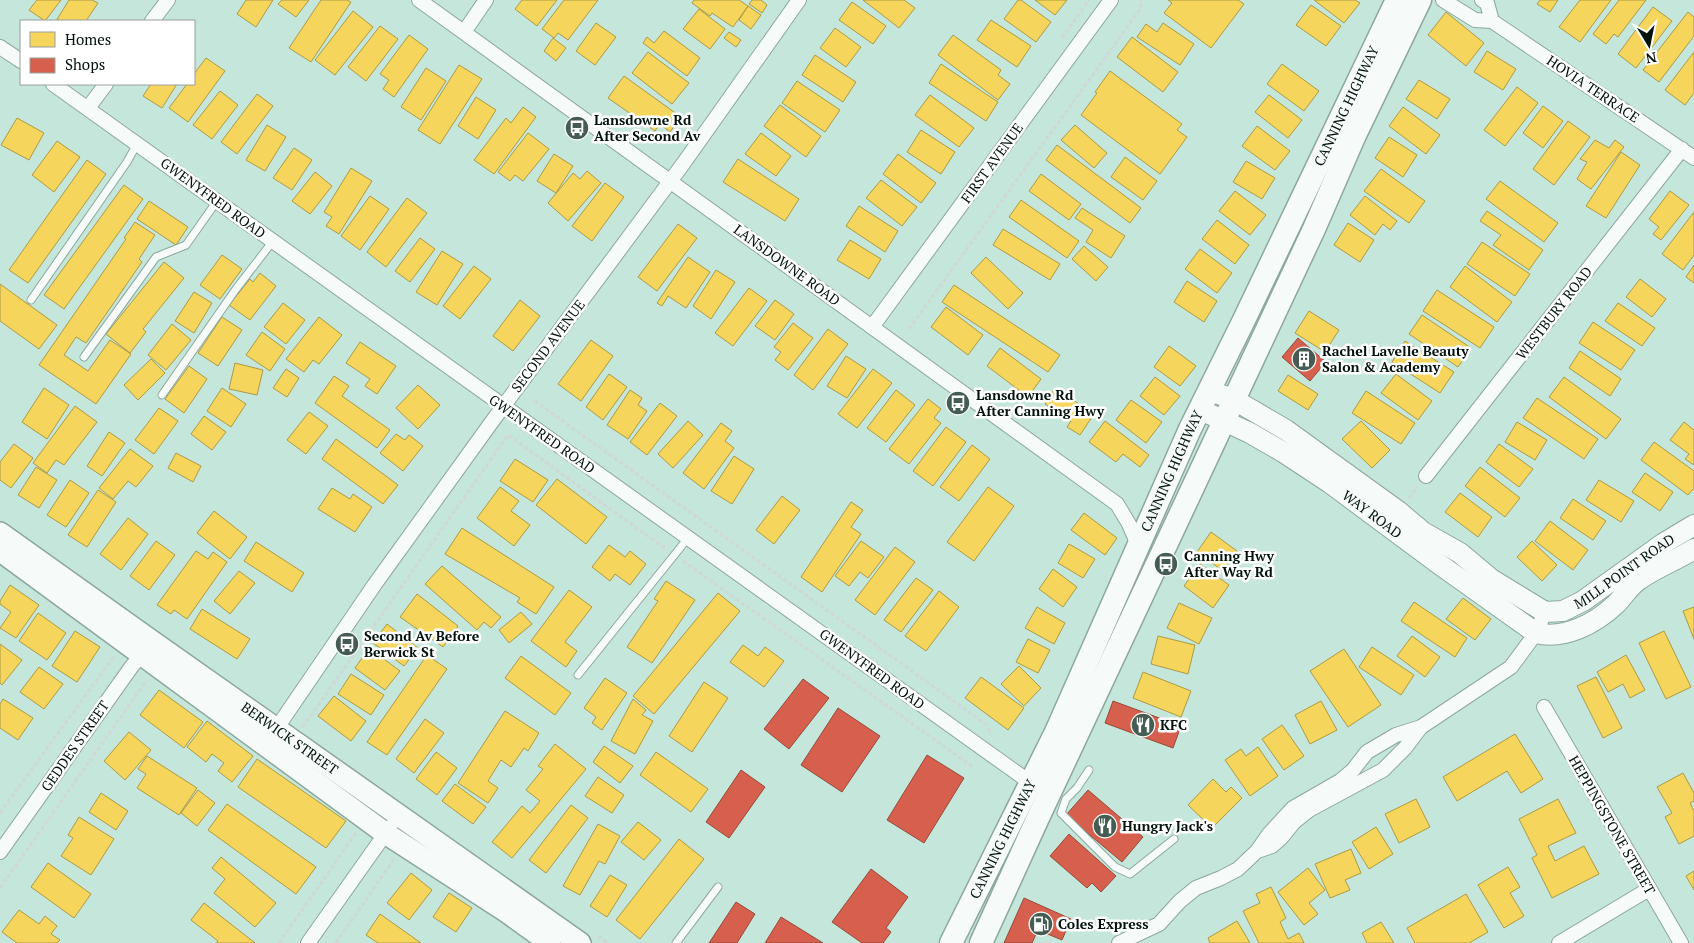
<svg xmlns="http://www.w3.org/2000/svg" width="1694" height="943" viewBox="0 0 1694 943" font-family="'PT Serif',serif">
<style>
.homes{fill:#f6d55c;stroke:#ac9a44}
.shops{fill:#d6604d;stroke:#964939}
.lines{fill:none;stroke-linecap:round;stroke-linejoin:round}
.service-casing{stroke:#8da79e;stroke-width:9}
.minor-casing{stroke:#8da79e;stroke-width:16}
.secondary-casing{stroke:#8da79e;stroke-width:22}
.primary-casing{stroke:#8da79e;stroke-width:24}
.trunk-casing{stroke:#8da79e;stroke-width:25}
.path{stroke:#ced8d4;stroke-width:3;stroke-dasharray:4 2.5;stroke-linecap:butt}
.service{stroke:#f6fbf9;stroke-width:7}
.minor{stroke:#f6fbf9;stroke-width:14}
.secondary{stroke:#f6fbf9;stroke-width:20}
.primary{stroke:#f6fbf9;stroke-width:21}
.trunk{stroke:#f6fbf9;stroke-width:22}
.labels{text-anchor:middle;stroke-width:5;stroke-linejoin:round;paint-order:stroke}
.street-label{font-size:14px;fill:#00120b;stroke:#fff}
.poi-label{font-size:14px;font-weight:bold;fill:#00120b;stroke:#fff;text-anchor:start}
</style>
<rect width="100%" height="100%" fill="#c5e6da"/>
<path class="homes" d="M37,0h24l-16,21 -16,-11z
M69,0h23l6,3 -12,18h-30z
M246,0h27l-17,27 -19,-13z
M282,0h27l-13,17 -18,-13z
M321,0h26l4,2 -40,60 -22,-14z
M522,0h35l-20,26 -22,-17z
M564,0h34l-30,40 -10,-7 -4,5 -12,-9z
M694,0h45l9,6 -15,21 -21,-14 -2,3 -18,-13z
M752,0h9l6,5 -5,8 -13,-9z
M863,0h41l11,8 -16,20z
M1018,0h3l30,22 -15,20 -32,-23z
M1035,0h32l-12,15z
M1168,0h70l6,4 -33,44 -47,-35 8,-10z
M1314,0h41l5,3 -16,20z
M1540,0h18l-8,12 -13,-8z
M1580,0h31l-31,42 -21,-15z
M1619,0h27l-28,37 -4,-3 -8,10 -13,-10z
M852,2l34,24 -13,18 -34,-24z
M1311,5l30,21 -15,20 -30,-21z
M748,6l13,9 -10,14 -12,-9z
M1653,7l19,14 -36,47 -18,-14z
M699,9l26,20 -15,20 -27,-20z
M353,11l20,16 -38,48 -20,-15z
M1446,12l38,31 -18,23 -38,-31z
M1688,12l6,5v19l-35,46 -16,-12z
M991,20l40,26 -14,21 -40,-27z
M596,23l20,14 -21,28 -19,-14z
M1163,23l31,21 -14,21 -43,-28 9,-13 11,8z
M380,26l18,13 -32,42 -18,-14z
M835,28l26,19 -15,20 -26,-19z
M664,31l36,27 -13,18 -44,-33 4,-6 7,6z
M729,32l12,8 -5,7 -12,-9z
M409,35l19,14 -34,48 -11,-8 6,-9 -9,-6z
M953,35l48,35 -3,5 12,9 -12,16 -60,-45z
M1132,37l46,35 -15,20 -46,-35z
M553,38l13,10 -10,13 -12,-10z
M1487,51l29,18 -13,21 -29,-18z
M648,52l41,31 -17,21 -40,-31z
M1694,52v41l-9,12 -20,-15z
M815,55l41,27 -13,20 -41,-27z
M206,58l19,13 -37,51 -19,-14 18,-24h7v-10z
M941,64l57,38 -12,19 -57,-38z
M1282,64l37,27 -15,20 -37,-27z
M459,65l23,14 -42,65 -22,-14z
M426,68l20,13 -25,39 -20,-13z
M1110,71l72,53 -5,6 10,7 -27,37 -79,-59 16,-22 -2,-1z
M624,76l57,41 -11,15 -10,-8 -5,7 -47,-33z
M1419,80l31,19 -13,20 -31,-20z
M797,81l43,29 -15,22 -43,-29z
M151,84h26l-15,24 -19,-12z
M1517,87l21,16 -33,43 -21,-16z
M220,91l18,14 -26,34 -19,-14z
M257,94l16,12 -36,48 -16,-12z
M930,95l44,33 -15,19 -44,-32z
M1269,95l33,25 -14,18 -33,-26z
M476,97l20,13 -18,29 -20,-13z
M780,105l41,31 -15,21 -42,-31z
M1543,106l20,15 -20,27 -20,-15z
M523,107l13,10 -42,57 -20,-14 32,-42 5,5z
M1403,107l37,28 -14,19 -37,-28z
M17,118l27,15 -15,27 -28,-15z
M1568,121l22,16 -36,48 -21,-16z
M267,125l19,12 -21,34 -19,-11z
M1075,125l32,28 -13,15 -33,-28z
M1257,126l33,25 -15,19 -33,-24z
M921,130l34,22 -14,22 -34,-22z
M528,133l21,16 -26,32 -8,-6 -5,6 -12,-9z
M761,133l30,23 -15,20 -31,-22z
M1389,137l28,18 -14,22 -28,-19z
M1595,140l14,8 6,-8 9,7 -33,42 -14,-10 10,-17 -7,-3z
M57,141l23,16 -26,35 -22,-17z
M1057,145l84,63 -11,15 -84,-63z
M294,148l18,12 -20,30 -19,-12z
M1621,152l19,13 -34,53 -20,-12z
M554,154l19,12 -17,27 -19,-12z
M898,154l38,29 -15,20 -38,-29z
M1125,157l32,24 -14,19 -32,-23z
M738,159l61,40 -14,22 -62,-39z
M87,160l19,14 -78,109 -19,-13z
M1246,161l29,17 -13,21 -29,-17z
M351,168l21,13 -33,53 -13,-8 6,-9 -8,-5z
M1381,169l44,32 -16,22 -45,-32z
M587,171l14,12 -33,38 -20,-18 25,-30 7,6z
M315,172l17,14 -22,28 -18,-13z
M1041,174l40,30 -12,16 -40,-29z
M881,180l36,27 -15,19 -36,-28z
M1500,181l58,42 -14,19 -58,-43z
M605,183l19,14 -32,44 -20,-15z
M124,185l19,14 -79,110 -20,-14z
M1235,191l31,24 -16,20 -31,-24z
M1670,191l19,14 -28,35 -8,-6 6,-7 -10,-8z
M370,196l19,13 -29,41 -19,-14z
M1365,196l32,25 -7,9 -7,-6 -8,11 -25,-20z
M407,198l20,15 -41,54 -19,-15z
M1021,200l58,41 -12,17 -58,-41z
M149,201l39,26 -12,18 -39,-26z
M859,206l39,25 -13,21 -39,-26z
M1082,208l43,28 -14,22 -25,-16 7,-12 -18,-12z
M1487,211l56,39 -14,20 -36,-25 8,-10 -21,-14z
M1694,212v43l-11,15 -21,-16z
M1217,220l32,25 -14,19 -33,-25z
M135,222l20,13 -16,24 3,3 -56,81 -10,-6 -12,18 24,16 22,-31 21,14 -35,50 -57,-39 87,-126 -2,-1z
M1348,223l26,17 -14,22 -26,-17z
M678,224l19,14 -40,53 -19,-14z
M1003,229l57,35 -10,16 -57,-35z
M420,238l15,11 -25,33 -15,-11z
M850,240l31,19 -12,20 -32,-19z
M1482,242l48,32 -15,22 -48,-32z
M1084,246l24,21 -12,14 -24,-22z
M1200,249l32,24 -15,20 -32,-24z
M442,251l21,13 -26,41 -21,-13z
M222,255l20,14 -22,30 -20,-14z
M688,257l22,15 -24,36 -18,-12 -6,10 -5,-3z
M986,257l37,36 -15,16 -37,-36z
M164,262l20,16 -41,51 3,3 -16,21 -24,-19z
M1694,265v18l-8,-6z
M474,266l17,13 -31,40 -17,-13z
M1465,266l47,36 -15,20 -47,-35z
M716,270l19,12 -24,37 -18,-13z
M260,273l16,13 -26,34 -21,-15 21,-26 3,3z
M1640,279l26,20 -14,18 -26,-20z
M1187,281l30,20 -13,21 -30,-20z
M0,284l57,41 -18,24 -39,-28z
M954,285l106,70 -12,17 -106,-70z
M749,288l18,13 -34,45 -18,-13z
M1437,290l57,37 -14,21 -57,-37z
M194,292l18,11 -18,30 -19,-12z
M520,300l20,16 -27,35 -20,-15z
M775,300l19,14 -19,26 -20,-14z
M283,303l22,17 -19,24 -22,-17z
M1618,303l37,25 -13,18 -37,-25z
M946,307l37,28 -15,20 -37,-28z
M1309,311l30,19 -14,22 -30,-19z
M1422,315l49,33 -13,19 -49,-33z
M222,317l20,13 -24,36 -20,-13z
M319,317l23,18 -23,29 -6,-4 -9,12 -18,-13z
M1593,322l42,28 -14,20 -42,-27z
M793,323l20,15 -25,32 -13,-10 6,-8 -7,-5z
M172,324l19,16 -25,30 -18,-15z
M828,329l20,15 -35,46 -19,-15z
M262,332l23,17 -15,22 -24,-16z
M591,340l22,16 -32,45 -23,-17z
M1405,341l49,31 -14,21 -48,-31z
M360,342l36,24 -19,28 -12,-8 5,-7 -24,-16z
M1169,346l27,20 -16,20 -26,-19z
M1000,348l41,31 -13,18 -41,-31z
M1580,351l41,28 -11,17 -41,-28z
M846,356l20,13 -19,29 -20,-12z
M151,359l14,14 -27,27 -14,-15z
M235,363l28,7 -6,25 -28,-6z
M189,366l18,13 -23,34 -19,-14z
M286,369l13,9 -12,19 -14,-9z
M873,369l19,14 -35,45 -19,-14z
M609,374l18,13 -24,33 -17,-13z
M1396,374l36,27 -14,19 -37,-27z
M1288,375l30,19 -10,16 -30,-19z
M334,376l15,10 -7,10 48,34 -13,18 -62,-45z
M1155,377l25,19 -16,19 -24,-19z
M1564,377l57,42 -15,20 -57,-42z
M418,385l22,20 -22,24 -22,-21z
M44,388l25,17 -22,34 -25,-17z
M222,388l24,16 -15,23 -24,-16z
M1055,388l39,26 -14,21 -13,-8 4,-6 -26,-17z
M630,390l12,8 -4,7 9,6 -19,28 -21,-14z
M896,390l19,15 -29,37 -19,-14z
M1366,391l49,32 -14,21 -49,-31z
M1537,398l61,41 -14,20 -61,-41z
M928,399l13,10 -7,9 7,5 -32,41 -20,-15z
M1131,400l31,22 -16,21 -30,-23z
M660,403l17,13 -30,39 -17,-13z
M75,406l22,16 -33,43 -8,-5 -9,13 -14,-10z
M159,408l19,13 -24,33 -19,-14z
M309,412l19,14 -22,28 -19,-14z
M204,416l22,16 -14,18 -21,-16z
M688,421l15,14 -30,33 -15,-14z
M1105,421l44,34 -9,12 -17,-13 -7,8 -27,-20z
M1361,421l29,29 -18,18 -30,-29z
M1517,422l30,18 -12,20 -30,-18z
M1684,422l10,8v35l-9,-6 4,-5 -19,-14z
M721,423l11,8 -7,10 9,7 -30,41 -21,-16z
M946,427l20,15 -33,44 -20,-15z
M109,432l16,11 -23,33 -15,-10z
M396,434l9,6 4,-5 14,11 -20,25 -23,-18z
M336,439l62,46 -15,19 -61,-45z
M1654,442l40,29v17l-6,7 -47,-35z
M14,444l19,14 -22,30 -11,-8v-18z
M1499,444l34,25 -14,18 -33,-25z
M972,445l18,14 -31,42 -19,-14z
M130,449l23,17 -17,21 -8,-6 -15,18 -14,-11z
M176,453l25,13 -8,16 -25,-14z
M734,456l20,13 -22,35 -21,-13z
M515,459l33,21 -15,22 -33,-21z
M36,467l21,13 -18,28 -21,-13z
M1480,467l40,31 -15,19 -40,-31z
M1645,473l28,19 -13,19 -28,-19z
M557,479l50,38 -21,27 -50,-39z
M70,480l19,13 -23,34 -19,-12z
M1599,480l35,21 -13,21 -35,-22z
M500,487l19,14 -8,10 19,14 -16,21 -37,-28z
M988,487l26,19 -40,55 -27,-19z
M332,488l18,11 3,-5 19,13 -17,25 -37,-23z
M98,490l18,12 -29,45 -19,-12z
M1460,493l32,24 -14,20 -33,-25z
M782,496l18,14 -26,34 -18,-14z
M1573,499l33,22 -13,19 -33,-22z
M851,502l12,8 -12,17 10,7 -39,58 -21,-15z
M214,511l33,26 -17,22 -33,-26z
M1084,513l33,25 -12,17 -34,-25z
M128,518l20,16 -27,36 -21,-16z
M1550,521l38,29 -15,20 -38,-29z
M462,528l92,59 -18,27 -19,-12 3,-4 -75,-44z
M1211,532l26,19 -14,20 -26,-19z
M156,541l19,14 -26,35 -19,-14z
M861,541l23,16 -16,21 -8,-6 -11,14 -14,-10z
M1532,541l25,24 -15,16 -25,-24z
M256,542l48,31 -12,19 -48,-31z
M1069,544l26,15 -12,19 -25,-15z
M609,545l16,12 5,-6 16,13 -16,21 -15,-11 -5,7 -18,-14z
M895,547l20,15 -40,53 -20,-15z
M196,551l12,8 5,-7 14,10 -40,57 -13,-9 -3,4 -14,-9z
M1200,564l29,21 -16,23 -29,-22z
M442,566l59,51 -10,11 -7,-6 -7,8 -52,-46z
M1053,569l24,18 -14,20 -24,-18z
M239,571l16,12 -25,31 -16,-13z
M916,578l17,12 -32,42 -17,-12z
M666,581l29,19 -43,63 -25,-16 31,-46 -4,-2z
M10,585l29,20 -23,33 -16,-10 11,-16 -11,-8v-3z
M569,590l23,17 -27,35 12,9 -11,16 -35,-26z
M939,591l20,16 -33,44 -21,-15z
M718,593l22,18 -86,103 -21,-18z
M417,594l41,32 -15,21 -43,-30z
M1463,598l28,21 -16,21 -29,-21z
M1414,602l53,36 -12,19 -54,-36z
M1179,603l33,15 -13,26 -32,-16z
M1037,607l28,16 -11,21 -29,-16z
M1694,607v32l-11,-28z
M202,609l48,30 -13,20 -47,-30z
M521,612l11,12 -23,19 -10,-13z
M38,613l28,20 -19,27 -28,-19z
M387,624l31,24 -14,18 -31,-23z
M75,631l25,16 -23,35 -25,-16z
M1664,631l27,56 -25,12 -27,-56z
M1158,636l37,9 -7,29 -37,-10z
M1412,636l28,21 -15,20 -28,-21z
M1028,639l22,11 -12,23 -22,-11z
M0,644l22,16 -20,25 -2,-2z
M743,645l15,11 7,-9 19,14 -20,26 -34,-25z
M1372,647l42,28 -13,20 -42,-28z
M369,648l31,23 -15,19 -30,-22z
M1344,649l37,56 -33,22 -38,-56z
M427,655l20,14 -60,86 -20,-13z
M1626,655l19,35 -15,8 -7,-14 -15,8 -11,-20z
M521,656l50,37 -16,22 -50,-37z
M1019,666l22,22 -17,18 -23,-22z
M39,667l24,17 -19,25 -24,-17z
M1143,672l48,19 -10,26 -48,-19z
M351,674l33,21 -13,20 -33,-21z
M981,677l43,31 -16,22 -43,-32z
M1596,677l26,51 -19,10 -26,-52z
M605,678l22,15 -25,37 -10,-7 4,-6 -12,-9z
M704,682l24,16 -36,54 -23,-16z
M159,690l44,32 -19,26 -44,-33z
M334,696l32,25 -15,20 -33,-25z
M3,699l30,19 -15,22 -18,-12v-24z
M633,699l13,11 -4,5 11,6 -18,33 -24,-13z
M1321,701l16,29 -27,14 -15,-29z
M505,711l34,22 -11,18 -4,-3 -13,19 -10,-7 -13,21 10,7 -10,15 -30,-20z
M425,719l19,14 -30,40 -18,-14z
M207,721l46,35 -21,26 -14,-11 6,-8 -12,-9 -6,8 -19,-15z
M1282,725l22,31 -20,14 -22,-31z
M129,732l22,18 -26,30 -21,-19z
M1515,734l28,45 -22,14 -14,-22 -50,30 -14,-24z
M555,744l31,25 -74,89 -20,-16 30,-36 8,7 10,-12 -14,-11 17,-21 -5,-3z
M604,746l29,20 -13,17 -27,-21z
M1258,747l20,29 -28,20 -25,-36 16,-11 5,7z
M436,752l21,16 -20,27 -21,-16z
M656,752l52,37 -17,23 -51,-37z
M147,756l50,32 -18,27 -42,-27 9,-14 -8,-5z
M257,759l89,62 -20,27 -88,-61z
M1683,773l11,20v8l-4,2 4,8v25l-15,8 -14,-27 7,-4 -15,-26z
M598,777l26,18 -12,18 -27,-17z
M1213,779l13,13 5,-5 11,11 -30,30 -24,-23z
M455,784l31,23 -13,17 -31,-23z
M198,790l17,13 -18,23 -16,-13z
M101,793l27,18 -12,19 -27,-18z
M1416,799l14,28 -31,16 -14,-29z
M1558,799l18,34 -28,13 7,15 29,-15 15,28 -47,24 -20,-40 5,-3 -18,-36z
M227,804l89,63 -20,27 -88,-64z
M571,805l17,13 -42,55 -17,-13z
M79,817l35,22 -23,36 -30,-19 12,-18 -5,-3z
M638,822l23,18 -17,20 -23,-18z
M598,824l22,12 -15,28 -6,-3 -19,34 -17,-9z
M1376,827l17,27 -24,15 -17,-27z
M679,839l25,20 -64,80 -24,-19z
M1351,849l10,24 -16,7 5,10 -20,8 -15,-34z
M221,857l55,46 -21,24 -41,-34 11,-14 -13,-11z
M48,863l43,31 -17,24 -43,-31z
M1508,867l12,20 -10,6 14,23 -20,12 -26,-43z
M1308,868l17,22 -16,13 9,11 -14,11 -26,-33z
M1694,871v19l-8,-14z
M411,873l21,17 -23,30 -22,-17z
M610,875l17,10 -20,32 -17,-11z
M1271,887l15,31 -6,4 8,17 11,-6 5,10h-45l-16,-32 17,-8 -4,-9z
M449,893l23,15 -16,24 -23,-15z
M1466,894l22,38 -19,11h-54l-8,-15z
M204,903l51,40h-39l2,-2 -27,-21z
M19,910l20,14 6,-8 12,10 -6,8 9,6 -3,3h-40l-15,-11z
M380,914l41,29h-43l-12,-8z
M1237,921l13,22h-40l-2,-5z
M1381,922l13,21h-27l-5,-10z"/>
<path class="shops" d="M1298,338l28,24 -16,19 -28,-24z
M803,679l26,19 -40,51 -25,-20z
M1113,701l68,25 -8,22 -68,-25z
M838,708l42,28 -38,56 -41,-27z
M927,755l37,23 -40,65 -37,-23z
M741,770l24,17 -36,51 -23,-16z
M1088,790l55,47 -21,25 -56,-47z
M1069,834l47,42 -15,16 -9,-9 -5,5 -37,-32z
M871,869l37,28 -22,31 5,4 -8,11h-21l-30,-21z
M1024,898l47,21 -9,21 -24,-10 -6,13h-28z
M736,902l19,12 -18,29h-28z
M781,917l42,26h-58z"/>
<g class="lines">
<g class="service-casing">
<path id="service" d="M31,300l96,-138 10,-18
M84,357l72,-100 30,-12 31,-44
M162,395l74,-106 37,-48
M578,675l110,-137
M1089,770l-12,18 -11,11 -5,14 54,54 15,7 44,-35
M676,943l42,-56"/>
</g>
<g class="minor-casing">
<path id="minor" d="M419,0l698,504 12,20 9,21
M1443,0l32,20 17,1 202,137
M1482,0l5,3 5,18
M152,21l16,-21
M464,32l22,-32
M0,47l21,14
M53,84l978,699
M88,108l18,-24
M872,327l239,-327
M1426,476l256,-327
M1544,707l137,236
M272,735l103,-151 116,-161 192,-259 116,-164
M1257,851l15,-5 9,-8 13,-16 15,-12 74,-40 22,-22 16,-21
M0,852l132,-186 14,-16
M308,943l82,-116
M1119,943l40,-19 21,-23 16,-13 25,-10 17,-9 19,-18 12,-17 24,-26 47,-27 13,-11 14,-18 29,-17 25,-8 90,-60 25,-34 9,-21
M1559,943l90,-54"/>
</g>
<g class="secondary-casing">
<g id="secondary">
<path id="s1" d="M1210,391l23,8 53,31 112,81 25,21 37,21 31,26 54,33 18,-1 20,-10 81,-58 30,-18"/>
<path id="s2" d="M1201,410l49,23 33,19 47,31 109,81 97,69c29,7 60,-10 80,-29 8,-8 14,-19 24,-25 17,-12 37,-19 54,-30"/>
</g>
</g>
<g class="primary-casing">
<g id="primary">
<path id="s3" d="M0,533l153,109 427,301"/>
<path d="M2,552l383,281 122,79 43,31"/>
</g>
</g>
<g class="trunk-casing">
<g id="trunk">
<path id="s4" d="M951,943l105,-211 134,-303 53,-107 154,-322"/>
<path d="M981,943l56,-123 277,-591 40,-92 66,-137"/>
</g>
</g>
<path class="path" d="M1062,38l27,-38
M909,329l232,-321v-8
M535,401l452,324 4,10
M1409,498l9,-11
M683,561l290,206
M303,727l205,-292 158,114
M0,813l114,-157
M0,888l147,-208
M598,936l10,7
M279,943l77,-110
M336,943l58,-84"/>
<use href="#service" class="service"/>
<use href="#minor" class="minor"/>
<use href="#secondary" class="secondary"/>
<use href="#primary" class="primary"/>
<use href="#trunk" class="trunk"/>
</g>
<defs>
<g id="bus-disc" transform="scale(1.25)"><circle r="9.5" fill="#455c53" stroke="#fff"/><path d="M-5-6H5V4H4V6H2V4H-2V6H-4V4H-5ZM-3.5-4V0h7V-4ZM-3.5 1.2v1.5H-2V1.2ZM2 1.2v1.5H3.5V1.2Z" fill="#fff"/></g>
<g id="building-disc" transform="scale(1.25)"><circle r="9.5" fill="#455c53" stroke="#fff"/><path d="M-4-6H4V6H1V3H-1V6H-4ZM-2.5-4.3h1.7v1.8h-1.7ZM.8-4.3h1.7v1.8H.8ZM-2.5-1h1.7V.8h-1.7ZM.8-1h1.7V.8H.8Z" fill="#fff"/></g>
<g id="restaurant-disc" transform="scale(1.25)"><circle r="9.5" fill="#455c53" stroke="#fff"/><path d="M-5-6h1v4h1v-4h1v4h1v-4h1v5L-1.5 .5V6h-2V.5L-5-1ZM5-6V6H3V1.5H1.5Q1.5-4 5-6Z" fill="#fff"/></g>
<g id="fuel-disc" transform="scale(1.25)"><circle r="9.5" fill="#455c53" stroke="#fff"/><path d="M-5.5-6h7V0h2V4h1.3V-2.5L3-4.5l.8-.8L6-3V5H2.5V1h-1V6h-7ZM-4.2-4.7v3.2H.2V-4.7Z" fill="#fff"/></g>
</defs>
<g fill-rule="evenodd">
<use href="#bus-disc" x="577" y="128"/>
<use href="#building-disc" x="1304" y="359"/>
<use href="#bus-disc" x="958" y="403"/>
<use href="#bus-disc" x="1166" y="564"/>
<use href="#bus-disc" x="347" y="644"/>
<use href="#restaurant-disc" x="1143" y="725"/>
<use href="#restaurant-disc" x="1105" y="826"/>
<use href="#fuel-disc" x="1041" y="924"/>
</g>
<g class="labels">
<g class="street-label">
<text transform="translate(1593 89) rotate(34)" y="5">HOVIA TERRACE</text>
<text dy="5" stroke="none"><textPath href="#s4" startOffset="926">CANNING HIGHWAY</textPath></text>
<text transform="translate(992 163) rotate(-54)" y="5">FIRST AVENUE</text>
<text transform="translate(213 198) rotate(36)" y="5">GWENYFRED ROAD</text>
<text transform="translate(787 265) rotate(36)" y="5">LANSDOWNE ROAD</text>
<text transform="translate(1554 313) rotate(-52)" y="5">WESTBURY ROAD</text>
<text transform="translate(548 346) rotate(-53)" y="5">SECOND AVENUE</text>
<text transform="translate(542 434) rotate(35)" y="5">GWENYFRED ROAD</text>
<text dy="5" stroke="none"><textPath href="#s4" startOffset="521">CANNING HIGHWAY</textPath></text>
<text dy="5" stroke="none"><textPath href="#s2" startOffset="201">WAY ROAD</textPath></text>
<text dy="5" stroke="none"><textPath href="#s1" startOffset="494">MILL POINT ROAD</textPath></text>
<text transform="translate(872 669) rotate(36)" y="5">GWENYFRED ROAD</text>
<text dy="5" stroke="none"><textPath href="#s3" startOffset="355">BERWICK STREET</textPath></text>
<text transform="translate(75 746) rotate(-55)" y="5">GEDDES STREET</text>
<text transform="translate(1612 825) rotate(60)" y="5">HEPPINGSTONE STREET</text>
<text dy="5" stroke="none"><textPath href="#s4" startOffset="116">CANNING HIGHWAY</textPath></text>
</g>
<g class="poi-label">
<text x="594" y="125">Lansdowne Rd<tspan x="594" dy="16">After Second Av</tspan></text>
<text x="1322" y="356">Rachel Lavelle Beauty<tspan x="1322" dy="16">Salon &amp; Academy</tspan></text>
<text x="976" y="400">Lansdowne Rd<tspan x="976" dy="16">After Canning Hwy</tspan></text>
<text x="1184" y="561">Canning Hwy<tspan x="1184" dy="16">After Way Rd</tspan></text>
<text x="364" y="641">Second Av Before<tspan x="364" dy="16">Berwick St</tspan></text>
<text x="1160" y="730">KFC</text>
<text x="1122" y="831">Hungry Jack's</text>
<text x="1058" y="929">Coles Express</text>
</g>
</g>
<rect x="20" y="20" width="175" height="65" fill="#ffffff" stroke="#99a09d"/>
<rect x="30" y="32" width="25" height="15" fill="#f6d55c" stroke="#99a09d"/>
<text x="65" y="45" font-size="15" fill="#00120b">Homes</text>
<rect x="30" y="58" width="25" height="15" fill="#d6604d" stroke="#99a09d"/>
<text x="65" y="70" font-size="15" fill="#00120b">Shops</text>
<g transform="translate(1649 45) rotate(170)" stroke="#ffffff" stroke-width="4" paint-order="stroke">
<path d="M0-4L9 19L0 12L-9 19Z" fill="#00120b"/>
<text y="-8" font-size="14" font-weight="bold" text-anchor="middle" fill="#00120b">N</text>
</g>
</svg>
